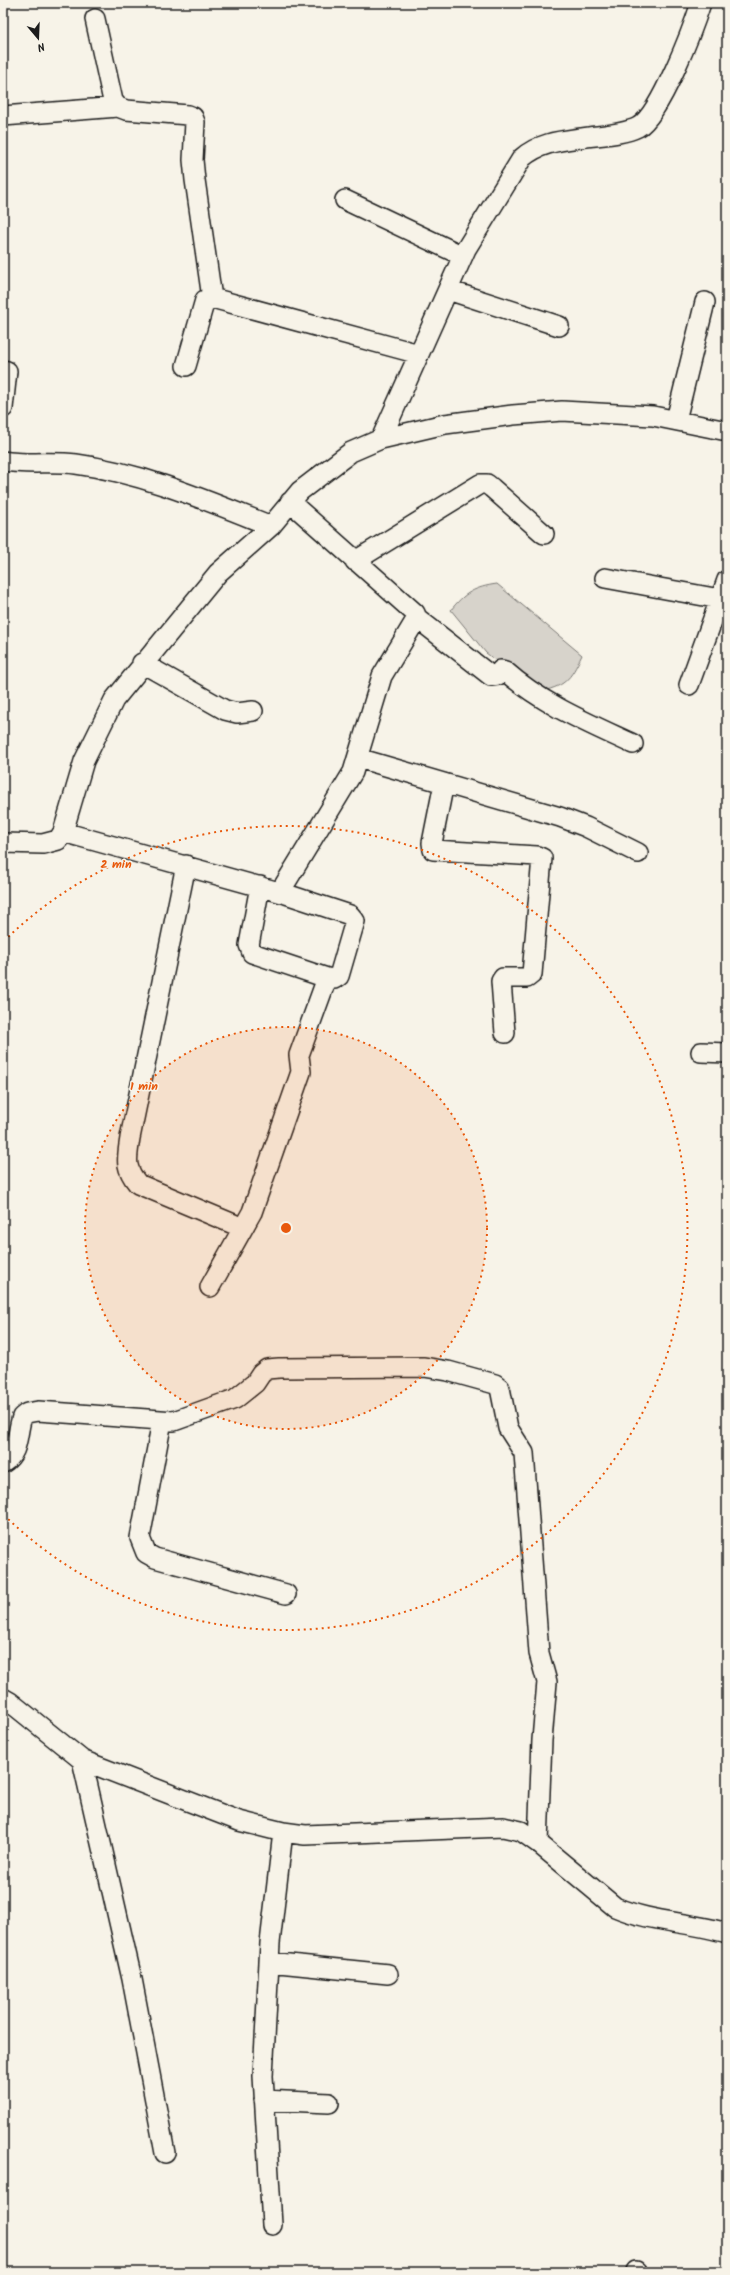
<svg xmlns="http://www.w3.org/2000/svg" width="730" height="2275" viewBox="0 0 730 2275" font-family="Kalam,sans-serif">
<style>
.green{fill:#d7d3cb;stroke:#7a7874}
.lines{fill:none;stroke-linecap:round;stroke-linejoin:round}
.minor-casing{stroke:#1c1c1c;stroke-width:22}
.minor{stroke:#f7f3e8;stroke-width:19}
.ring{fill:none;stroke:#e8590c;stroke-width:2;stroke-dasharray:2 4}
.centre{fill:#e8590c;stroke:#f7f3e8;stroke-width:2}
.ring-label{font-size:12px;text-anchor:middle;font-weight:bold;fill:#e8590c;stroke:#f7f3e8;stroke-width:3;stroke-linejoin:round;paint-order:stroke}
</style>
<rect width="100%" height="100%" fill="#f7f3e8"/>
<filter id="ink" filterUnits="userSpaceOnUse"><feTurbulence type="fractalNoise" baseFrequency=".025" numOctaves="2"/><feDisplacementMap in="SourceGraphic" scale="8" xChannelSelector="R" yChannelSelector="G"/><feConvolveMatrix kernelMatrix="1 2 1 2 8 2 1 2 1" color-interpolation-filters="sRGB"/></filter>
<g filter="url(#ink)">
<path class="green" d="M497,584l85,71c-12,25 -17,32 -45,37l-51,-39 -35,-43c13,-17 24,-23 46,-26z"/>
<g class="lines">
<g class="minor-casing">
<path id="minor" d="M95,19l18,82 5,6 8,3 62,5 5,2 2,5 -2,38 2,20 17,118
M3,116l115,-9
M345,200l118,56
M448,290l111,36
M186,366l19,-66 7,-2 207,56
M3,370l4,1 -4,37
M676,420l29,-118
M381,439l85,-190 56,-91c17,-15 37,-17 59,-20 18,-3 41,-3 57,-11 22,-12 55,-99 63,-124
M3,461c24,4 49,0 73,3 67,9 132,37 195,62
M355,561l125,-77h7l5,4 52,46
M605,578l115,21
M417,618l74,58 7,-1 3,-5 4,1c37,33 83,52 128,73
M142,663l83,47 12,3 16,-2
M689,685l38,-105
M358,758l202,59 26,10 52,26
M444,783l-12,60 1,7 104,6 5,2 -10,116 -5,4h-24l-2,3 4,52
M63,832l223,62 64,21 5,6 -16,55 -5,3 -7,-1 -28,77 2,17 -49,140 -42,75
M3,843l40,1 15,-4 5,-8 21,-71 30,-61 104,-127 53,-47 29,-35 51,-39 30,-13 64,-15 68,-9 49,-4 91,5 74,15
M186,865l-56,273c-3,21 -6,29 8,46l105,44
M260,886l-11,59 3,8 75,25
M280,892l73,-120 29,-96 35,-58 -2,-5 -125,-111
M701,1052l26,1
M162,1421l-22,117 6,15 9,5 131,36
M3,1463c17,-11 13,-28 19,-46l5,-4 11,-2 136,10 61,-22 20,-16 6,-9 6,-5 12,-1 145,-1 24,4 47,13 5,4 8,40 16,25 15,200 8,29 -5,58 -4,103
M3,1698l7,4 72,58 157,61 44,11 22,3 198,-8 18,4 17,12 77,64c35,15 75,15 112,26
M82,1760l50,219 33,174
M269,1962l119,12
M264,2100l65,3
M272,2225l-9,-149 7,-133 13,-111
M636,2271l1,1"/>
</g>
<use href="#minor" class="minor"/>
</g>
</g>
<circle cx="286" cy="1228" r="201" fill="#e8590c" fill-opacity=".12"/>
<g class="ring">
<circle cx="286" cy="1228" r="201"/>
<path d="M4 941A402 402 0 1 1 4 1515"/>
</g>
<circle cx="286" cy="1228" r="6" class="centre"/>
<g class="ring-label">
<text x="116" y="868">2 min</text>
<text x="144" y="1090">1 min</text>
</g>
<rect width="730" height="2275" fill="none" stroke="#f7f3e8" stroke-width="16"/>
<rect x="8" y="8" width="714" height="2259" fill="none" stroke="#1c1c1c" stroke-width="1.5" filter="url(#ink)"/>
<g transform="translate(38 38) rotate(161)" stroke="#f7f3e8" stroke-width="3" paint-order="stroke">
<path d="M0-3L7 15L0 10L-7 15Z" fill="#1c1c1c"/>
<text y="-6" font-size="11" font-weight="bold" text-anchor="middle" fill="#1c1c1c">N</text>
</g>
</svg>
